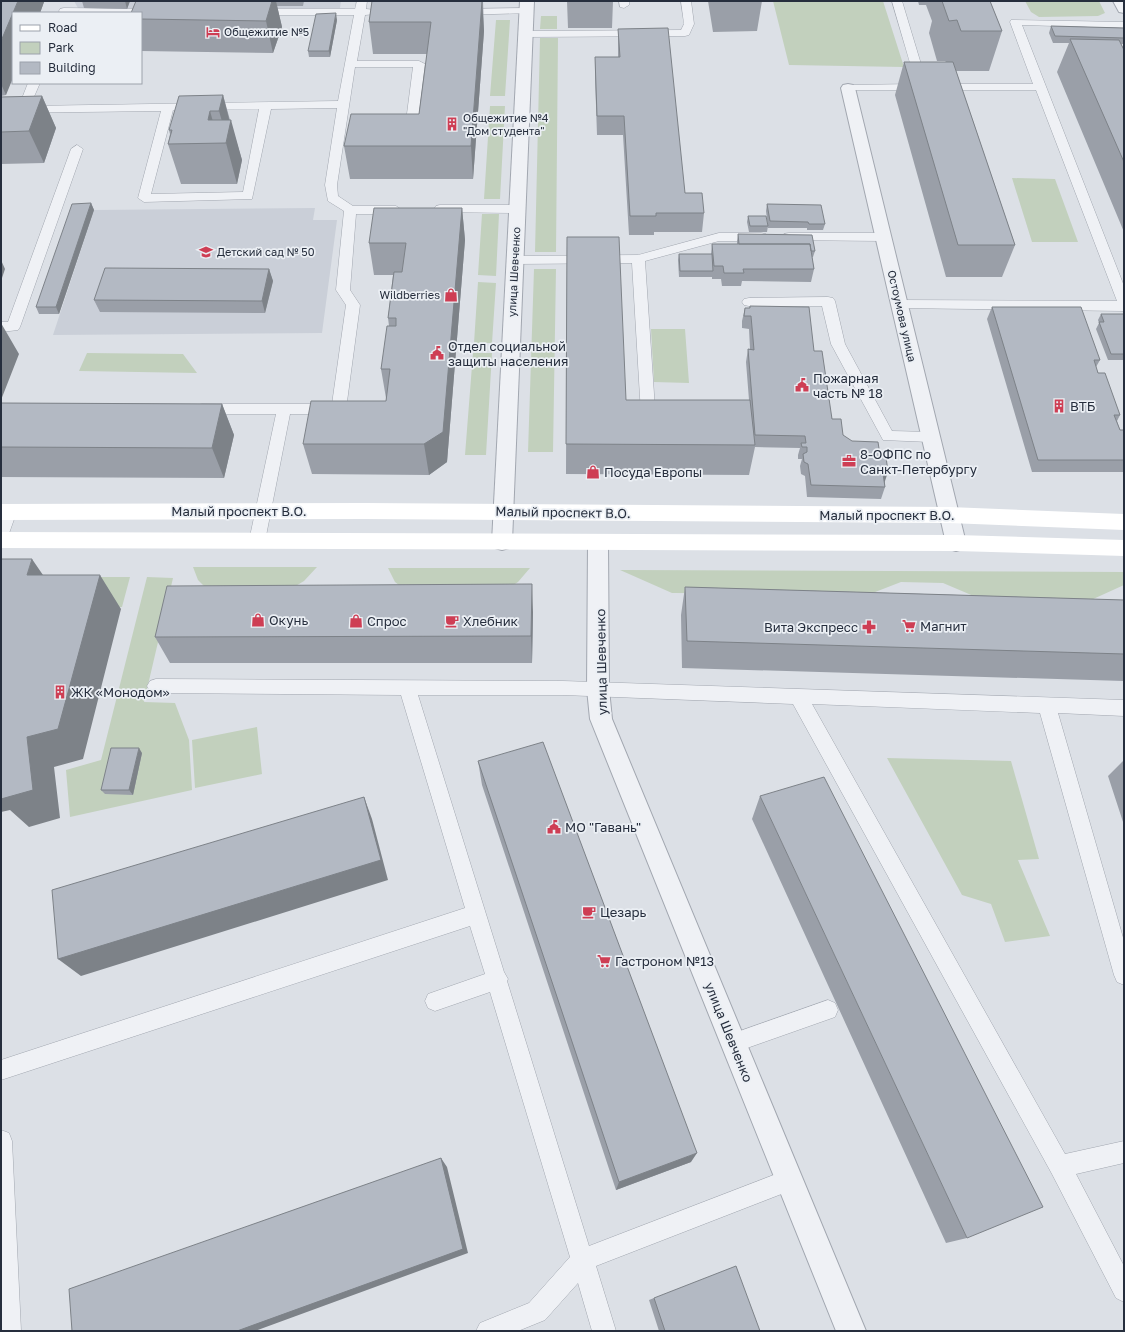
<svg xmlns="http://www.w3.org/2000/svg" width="1125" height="1332" viewBox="0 0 1125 1332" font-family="'Golos Text',sans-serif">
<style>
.built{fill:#cacfd8}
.green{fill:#c2d0bd}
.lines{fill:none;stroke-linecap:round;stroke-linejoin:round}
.service-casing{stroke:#a2a7b0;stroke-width:1}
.minor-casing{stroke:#a2a7b0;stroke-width:2}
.tertiary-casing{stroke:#a2a7b0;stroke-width:2}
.service{fill:#eff1f5;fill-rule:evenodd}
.minor{fill:#eff1f5;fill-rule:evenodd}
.tertiary{fill:#eff1f5;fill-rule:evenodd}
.secondary{fill:#fff;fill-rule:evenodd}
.wall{fill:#9a9fa8}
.shaded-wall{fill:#7d8288}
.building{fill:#b3b9c3;stroke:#7d8288}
.labels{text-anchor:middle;stroke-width:3.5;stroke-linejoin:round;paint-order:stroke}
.far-poi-label{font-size:11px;fill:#262e3d;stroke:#ebeff4;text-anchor:start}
.far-street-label{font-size:11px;fill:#262e3d;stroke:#ebeff4}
.poi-label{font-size:13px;fill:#262e3d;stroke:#ebeff4;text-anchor:start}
.street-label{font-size:13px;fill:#262e3d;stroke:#ebeff4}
</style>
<rect width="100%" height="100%" fill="#dce0e6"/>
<path class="built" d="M74,1h267l-1,7 -256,1 -6,-1z
M315,208l-2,12h24l-15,113 -269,2 41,-125z"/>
<path class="green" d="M773,1h110l21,66 -115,-2z
M1025,1h74l6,12 -7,3 -59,1 -8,-5z
M541,16h16v13h-17z
M496,20h14l-5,76h-15z
M540,38h18l-2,214h-21z
M490,106h15l-5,93h-16z
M1012,178l43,1 23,63h-46z
M482,214h17l-3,62 -18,-1z
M534,269h22l-3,183h-25z
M478,282l18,1 -4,60h-18z
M651,329h34l4,54 -35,-1z
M87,353l96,1 14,19 -118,-2z
M473,353h19l-6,102h-21z
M193,567h124l-13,14 -15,9 -80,1 -11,-11z
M388,568h142l-12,14 -14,9 -96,1 -13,-10z
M620,570l504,2v13l-33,15 -115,-3 -33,-14 -42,-1 -31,12 -198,-1z
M44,577h86l-8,30h-65z
M147,577l26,1 -29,124 31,1 14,37 3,50 -122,27 -4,-47 35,-10z
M257,727l5,47 -67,14 -3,-48z
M887,758l124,3 28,98 -21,1 32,76 -45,6 -14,-38 -29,-9z"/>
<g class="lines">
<g class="service-casing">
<path id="service" d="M357,1h10l-1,8 10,1 1,2 -1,2 -11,1 -8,46h62l6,3 -9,73 -6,4 -6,-4 9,-70h-58l-18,118 1,11 15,10h43l6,4 -6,4h-40l-6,76 10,15 -14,104 -2,4 -5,1h-49l-25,127 -2,4 -6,2 -6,-2 -2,-4 27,-127h-74l-5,-1 -2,-4 2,-4 5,-1h130l14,-99 -10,-15 8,-79 -16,-10 -3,-16 12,-77 -66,1 -19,90 -108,3 -6,-4 23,-87 -160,2v-6l18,-1 9,-23h12l-10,23 308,-5 16,-86h-99l-5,-3 5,-3h100zM259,109l-16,83 -92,2 22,-84z
M619,1h10v4l-5,3 -4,-1z
M681,1h10l3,23 -5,11 -4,1 -159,1 -5,-3 5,-3 155,-1 3,-6z
M892,1h10l25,83h106l-23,-62 1,-2 113,2v6l-102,-3 102,261v25l-230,-3 -2,-3 2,-3 5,-2 218,1 -81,-211h-192l-2,-2 6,-3 68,-1z
M64,8l90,1 5,3 -5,3h-13v-2h-81l-1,-2 1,-2z
M526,8l5,3 -1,2 -69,2 -5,-3 5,-3z
M77,145l6,4 -63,178 -2,3 -17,2v-10h7l63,-173z
M440,205h77l6,4 -6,4 -81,-1 -2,-3 2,-3z
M719,233h42l5,1 1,3 -1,3 -5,1h-42l-74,20 10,148 7,1 2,4 -2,4 -5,1 -14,-1 -2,-4 -9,-151 -117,1 -5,-1 -1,-3 1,-3 5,-1 123,-1z
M789,233h94l5,1 1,3 -1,3 -5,1 -99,-1 -1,-3 1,-3z
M828,297l5,1 2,3 10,43 47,87 38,1 5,1 2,4 -2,4 -5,1 -47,-2 -52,-96 -9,-38h-73l-5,-1 -2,-3 2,-3 5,-1z
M9,505l5,2 3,4 -10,28 -6,2v-29l3,-5z
M156,679l407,2 561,19v16l-66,-3 66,228v44l-7,-3 -3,-7 -74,-262 -228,-9 253,450 59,-13v22l-48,11 48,92v36l-8,-4 -64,-124 -259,-470 -230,-9h-145l86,277 4,7 -1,2 82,265 200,-77 8,3 3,8 -3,8 -201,78 20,65h-24l-14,-48 -33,37 -27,11h-42l4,-8 49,-20 41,-46 -80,-265 -55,19 -7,-3 -3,-7 3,-7 57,-20 -15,-48 -469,154v-20l464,-152 -64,-213 -245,-2 -6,-2 -3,-5 3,-5z
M828,1000l7,3 3,7 -3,7 -102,36 -7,-3 -3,-7 3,-7z
M1,1130l8,3 3,8 9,190h-20z"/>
</g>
<g class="minor-casing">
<path id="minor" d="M1113,1h11v12l-5,-1z
M848,84l5,1 2,3 111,455 -3,6 -7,2 -7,-2 -3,-6 -105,-455 2,-3z
M598,535l7,2 3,6 1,146 3,30 254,612h-30l-246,-612 -3,-30 1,-146 3,-6z"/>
</g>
<g class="tertiary-casing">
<path id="tertiary" d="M520,1h14l-22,541 -3,6 -7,2 -7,-2 -3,-6z"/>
</g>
<use href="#service" class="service"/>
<use href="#minor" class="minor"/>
<use href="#tertiary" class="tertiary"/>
<path class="secondary" d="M365,503l584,4 175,7v16l-175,-7 -584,-4 -364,1v-16z
M1,532l955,3 168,5v16l-168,-5 -955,-3z"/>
</g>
<path class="wall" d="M1,1h43v1l-4,11h-27l-7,82 -5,1z
M82,1h48l-3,8 -43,-1z
M136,1h168l-1,5h-26l5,21 -9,26 -132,-2v-38z
M372,1h111l1,30 -11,148h-123l-6,-33 75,-32 8,-60h-54l-4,-32z
M567,1h46l-1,27h-44z
M708,1h54l-5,30 -44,1z
M918,1h72l12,30 -13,40h-33l59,174 -13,32h-56l-51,-182 9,-33h42l-1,-1h-8l-8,-28 3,-12 -6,-16h-7z
M337,20l-7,37h-21l-1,-6z
M1051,26l73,2v16h-3l3,6v182l-67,-160 12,-29h-16l-4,-10z
M618,29l67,164 19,20 -2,19h-48v3h-25l-6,-100h-26l-2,-59v-19h23z
M223,95l7,25 12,40 -5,24h-56l-13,-40 2,-10 -1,-4z
M42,96l14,32 -12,35 -43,1v-67z
M91,203l3,7 -35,104h-20l-3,-7z
M767,204l58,20 -2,6h-16v-2h-39l-2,-17z
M462,208l3,32 -18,222 -18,13 -117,-1 -9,-30 83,-43v-3l-5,-29 8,-43 -1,-8 5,-43h-19l-5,-32z
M748,216l20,10 -1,6h-18l-2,-10z
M738,234l77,17 -2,6h-1l2,12 -3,13 -69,-1 -1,5h-19l-1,-7h-9v-2h-33l-1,-17 1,-6h32l1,-10h25v-3z
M567,237l59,163h123l-3,-38 2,-13h2l-1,-20 -7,-1v-7l3,-13h4l1,-2 64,45 18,68 11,16 42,48v4l-4,12 -74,-2 -2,-21 -4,-2 -1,-8 2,-7h-4v-4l2,-7 -45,-1 -6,28 -183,-1z
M269,269l4,12 -8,32 -165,-1 -6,-12z
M992,307l108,53 -4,7 2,6 22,42 -3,6 3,9h4v42h-92l-45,-153z
M1101,314h23v46h-16l-12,-31 3,-6 -1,-3z
M1,403l221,1 12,31 -10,43 -223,-1z
M685,587l439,13v81l-442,-13 -1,-53z
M533,612l-1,51h-362l-15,-26z
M142,753l-9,42 -28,-1 -4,-4z
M1124,760v65l-16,-49z
M478,761l213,401 -75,28 -134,-405z
M760,796l207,442 -21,5 -194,-424z
M654,1298l106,33h-101l-10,-31z"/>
<path class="shaded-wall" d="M18,1h26v1l-4,11h-27z
M125,1h5l-3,8z
M272,1h4l6,26 -9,26 -7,-32z
M482,1l2,30 -11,148 -2,-33z
M13,13v65l-7,17 -5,-11v-43z
M336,13l1,7 -7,37 -1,-6z
M223,95l7,28 1,-3 11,40 -5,24 -11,-41 1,-4 -8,-28z
M42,96l14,32 -12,35 -15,-32z
M210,111l9,32 -11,-23z
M91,203l3,7 -35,104 -3,-7z
M462,208l3,32 -18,222 -18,13 -5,-31z
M1,260l4,9 -4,12z
M269,269l4,12 -8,32 -3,-12z
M1,323l18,31 -18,46z
M222,404l12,31 -10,43 -12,-30z
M888,472l-4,12 -1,-10z
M32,559l24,35 -29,-19z
M100,575l21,34 -38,150 -29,8 6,51 -31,9 -19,-17 -9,2v-31l26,-44z
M532,584l1,28 -1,51 -1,-27z
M139,748l3,5 -9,42 -4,-5z
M364,797l8,22 16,61 -307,96 -23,-17z
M697,1153l-6,9 -75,28 3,-8z
M441,1158l6,9 21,86 -213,78h-18z"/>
<path class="building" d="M1,1h17l-17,40z
M136,1h136l-6,20 -125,-2v-6h-10z
M372,1h110l-11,145h-127l7,-32h68l12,-92h-62z
M942,1h48l12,30h-41l-4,-11 -8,1z
M336,13l-7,38h-21l8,-37z
M1051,26l73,2v10l-69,-2z
M668,28l17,165h17l2,20h-48v3h-26l-6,-100h-27l-2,-59h25l-2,-28z
M1070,39l49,1 5,10v112z
M904,62h49l62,183h-57z
M223,95l-4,16h-9l-2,9h23l-5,23 -58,1 4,-14h-3l10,-34z
M42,96l-13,35 -28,1v-35z
M91,203l-35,104h-20l36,-103z
M767,204l54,1 4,19h-16l-1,-2 -38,-1z
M374,208h88l-19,224 -19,12h-121l8,-43h75l4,-32h-9l6,-43h9v-8h-8l6,-46h8l4,-29h-37z
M748,216h18l2,10h-18z
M738,234l74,1 3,16h-4l-1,-7h-71z
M567,237h52l7,163h124l5,45 -189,-1z
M712,244h98l4,25h-71l1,4h-20l-1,-7h-9z
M679,254h33l1,17h-33z
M105,268l164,1 -7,32 -168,-1z
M750,306l59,1 5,44h8l10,68h9l2,16 9,6 26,1 2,13 6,2 2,15 -5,2 2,13 -74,-2 -3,-21 -4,-2 -1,-8 4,-2v-5h-5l-1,-4h5l-1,-7 -50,-1 -7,-86 6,1 -3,-34h-7l1,-8h5z
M992,307h89l19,53h-6l4,13h7l15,42h-6l6,15h4v30h-86z
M1101,314h23v40h-13l-12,-32h5z
M1,403l221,1 -10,44 -211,-1z
M1,559h31l-5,16h73l-42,154 -31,8 6,53 -32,9z
M532,584l-1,52 -376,1 12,-51z
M685,587l439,13v54l-437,-13z
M543,742l154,411 -78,29 -141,-421z
M111,748h28l-10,42h-28z
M824,777l219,430 -76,31 -207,-442z
M364,797l17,63 -323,99 -6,-69z
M441,1158l22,91 -226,82h-165l-3,-42z
M736,1266l24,65h-95l-11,-33z"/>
<defs>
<g id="hotel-bare" transform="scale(1.08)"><path d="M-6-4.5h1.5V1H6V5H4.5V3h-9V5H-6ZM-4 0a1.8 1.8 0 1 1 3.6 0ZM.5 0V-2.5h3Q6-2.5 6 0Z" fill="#ce3e54" stroke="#ebeff4" stroke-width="2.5" paint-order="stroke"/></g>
<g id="building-bare" transform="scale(1.08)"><path d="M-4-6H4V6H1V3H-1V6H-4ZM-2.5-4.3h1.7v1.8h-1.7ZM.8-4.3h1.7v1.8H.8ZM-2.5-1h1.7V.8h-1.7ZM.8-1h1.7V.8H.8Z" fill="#ce3e54" stroke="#ebeff4" stroke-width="2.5" paint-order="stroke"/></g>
<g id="school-bare" transform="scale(1.08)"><path d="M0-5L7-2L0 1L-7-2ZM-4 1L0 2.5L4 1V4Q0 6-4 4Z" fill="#ce3e54" stroke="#ebeff4" stroke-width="2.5" paint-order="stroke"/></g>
<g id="shop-bare" transform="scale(1.08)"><path d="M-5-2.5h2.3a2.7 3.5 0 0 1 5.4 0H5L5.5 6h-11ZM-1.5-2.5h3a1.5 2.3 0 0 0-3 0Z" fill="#ce3e54" stroke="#ebeff4" stroke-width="2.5" paint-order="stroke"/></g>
<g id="civic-bare" transform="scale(1.08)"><path d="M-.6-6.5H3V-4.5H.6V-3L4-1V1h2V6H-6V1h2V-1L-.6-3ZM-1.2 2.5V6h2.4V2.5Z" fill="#ce3e54" stroke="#ebeff4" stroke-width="2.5" paint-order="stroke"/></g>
<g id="office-bare" transform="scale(1.08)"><path d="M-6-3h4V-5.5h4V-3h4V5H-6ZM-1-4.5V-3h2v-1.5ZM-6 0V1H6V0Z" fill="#ce3e54" stroke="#ebeff4" stroke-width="2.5" paint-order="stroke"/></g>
<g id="cafe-bare" transform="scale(1.08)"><path d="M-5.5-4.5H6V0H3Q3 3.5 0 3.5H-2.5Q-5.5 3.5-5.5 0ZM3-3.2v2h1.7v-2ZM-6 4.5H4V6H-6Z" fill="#ce3e54" stroke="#ebeff4" stroke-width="2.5" paint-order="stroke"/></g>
<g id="supermarket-bare" transform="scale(1.08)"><path d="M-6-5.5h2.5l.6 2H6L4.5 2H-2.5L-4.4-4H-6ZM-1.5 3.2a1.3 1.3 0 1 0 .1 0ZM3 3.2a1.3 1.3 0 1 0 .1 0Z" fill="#ce3e54" stroke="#ebeff4" stroke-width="2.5" paint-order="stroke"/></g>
<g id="pharmacy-bare" transform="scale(1.08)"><path d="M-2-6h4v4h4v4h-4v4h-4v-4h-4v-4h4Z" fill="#ce3e54" stroke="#ebeff4" stroke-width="2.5" paint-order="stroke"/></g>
</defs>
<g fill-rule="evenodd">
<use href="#hotel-bare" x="213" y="32"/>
<use href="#building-bare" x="452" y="124"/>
<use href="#school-bare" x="206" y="252"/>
<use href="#shop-bare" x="451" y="295"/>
<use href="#civic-bare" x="437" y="353"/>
<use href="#civic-bare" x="802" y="385"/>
<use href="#building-bare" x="1059" y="406"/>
<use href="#office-bare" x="849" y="461"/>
<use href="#shop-bare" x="593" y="472"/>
<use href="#shop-bare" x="258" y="620"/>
<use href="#shop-bare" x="356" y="621"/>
<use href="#cafe-bare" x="452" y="621"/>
<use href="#supermarket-bare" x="909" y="626"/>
<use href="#pharmacy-bare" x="869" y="627"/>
<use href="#building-bare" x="60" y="692"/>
<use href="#civic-bare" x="554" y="827"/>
<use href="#cafe-bare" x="589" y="912"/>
<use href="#supermarket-bare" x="604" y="961"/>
</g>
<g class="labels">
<g class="far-poi-label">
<text x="224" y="36">Общежитие №5</text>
<text x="463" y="122">Общежитие №4<tspan x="463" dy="13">"Дом студента"</tspan></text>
<text x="217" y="256">Детский сад № 50</text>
<text x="440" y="299" text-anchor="end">Wildberries</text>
</g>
<g class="far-street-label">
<text transform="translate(514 272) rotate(-87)" y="4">улица Шевченко</text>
<text transform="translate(902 316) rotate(77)" y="4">Остоумова улица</text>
</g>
<g class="poi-label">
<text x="448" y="351">Отдел социальной<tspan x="448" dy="15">защиты населения</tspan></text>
<text x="813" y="383">Пожарная<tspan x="813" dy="15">часть № 18</tspan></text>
<text x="1070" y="411">ВТБ</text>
<text x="860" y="459">8-ОФПС по<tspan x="860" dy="15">Санкт-Петербургу</tspan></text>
<text x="604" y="477">Посуда Европы</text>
<text x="269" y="625">Окунь</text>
<text x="367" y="626">Спрос</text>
<text x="463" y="626">Хлебник</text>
<text x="920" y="631">Магнит</text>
<text x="858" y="632" text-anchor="end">Вита Экспресс</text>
<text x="71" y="697">ЖК «Монодом»</text>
<text x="565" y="832">МО "Гавань"</text>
<text x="600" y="917">Цезарь</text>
<text x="615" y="966">Гастроном №13</text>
</g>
<g class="street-label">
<text x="239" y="516">Малый проспект В.О.</text>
<text transform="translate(563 512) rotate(1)" y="5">Малый проспект В.О.</text>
<text x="887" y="520">Малый проспект В.О.</text>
<text transform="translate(601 662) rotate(-91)" y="5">улица Шевченко</text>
<text transform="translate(729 1032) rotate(68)" y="5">улица Шевченко</text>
</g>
</g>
<rect width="1125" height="1332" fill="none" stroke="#262e3d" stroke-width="4"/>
<rect x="12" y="12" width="130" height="72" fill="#ebeff4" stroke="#9ca2ab"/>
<rect x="20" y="25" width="20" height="6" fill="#ffffff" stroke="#9ca2ab"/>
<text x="48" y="32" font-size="12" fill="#262e3d">Road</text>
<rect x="20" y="42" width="20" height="12" fill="#c2d0bd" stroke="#9ca2ab"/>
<text x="48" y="52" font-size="12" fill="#262e3d">Park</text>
<rect x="20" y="62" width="20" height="12" fill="#b3b9c3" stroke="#9ca2ab"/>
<text x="48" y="72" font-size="12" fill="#262e3d">Building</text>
</svg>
